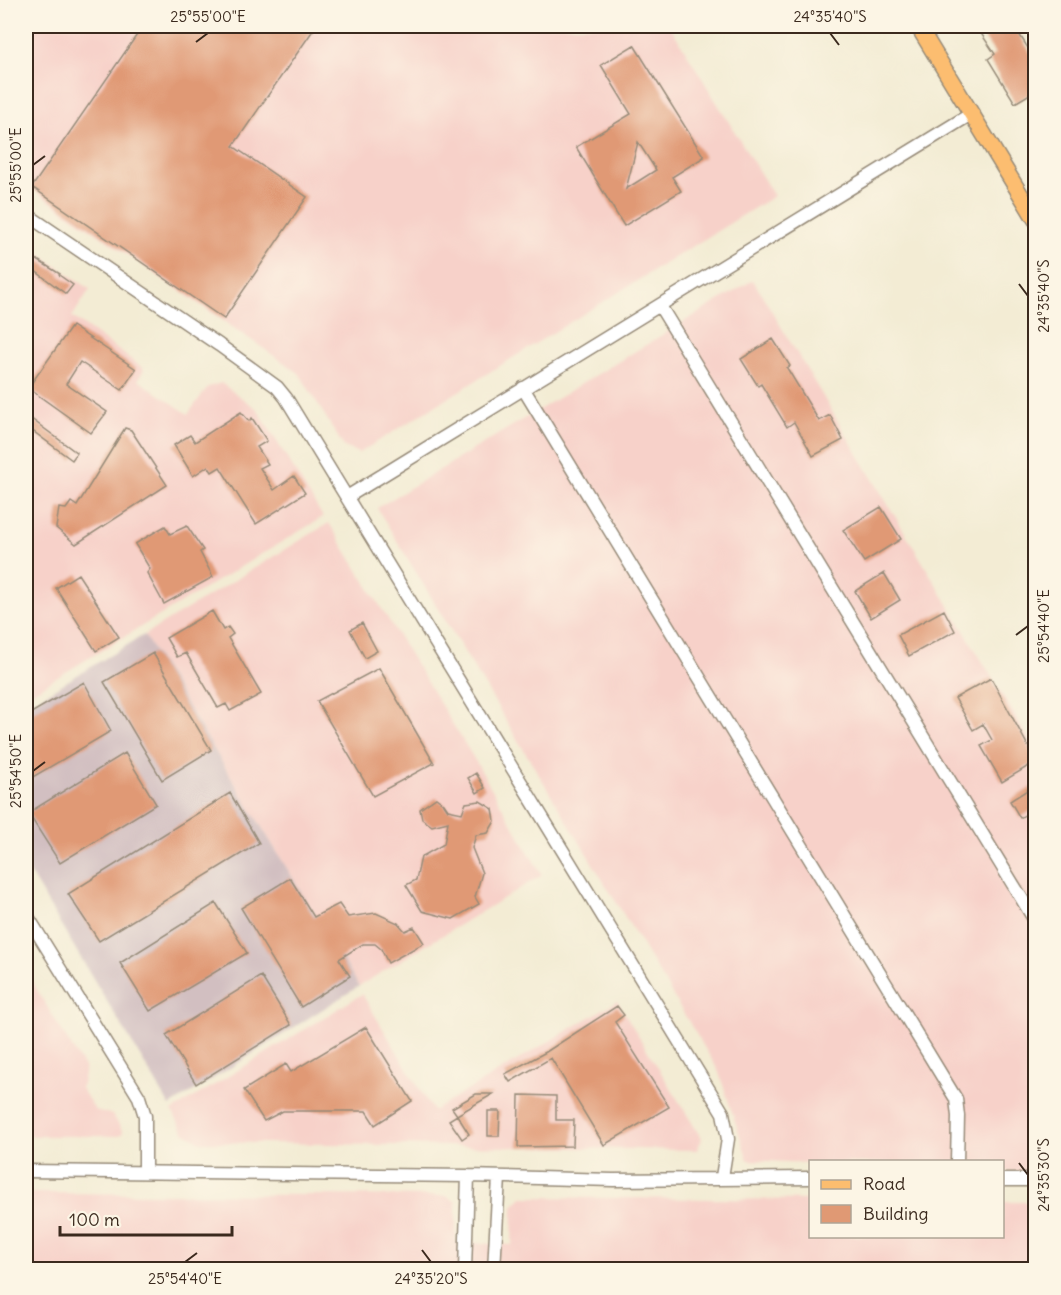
<svg xmlns="http://www.w3.org/2000/svg" width="1061" height="1295" viewBox="0 0 1061 1295" font-family="Delius,sans-serif">
<style>
.built{fill:#f7d1c9}
.industrial{fill:#d2bfc1}
.building{fill:#e09974;fill-rule:evenodd}
.lines{fill:none;stroke-linecap:round;stroke-linejoin:round}
.minor-casing{stroke:#978b79;stroke-width:15}
.major-casing{stroke:#978b79;stroke-width:18}
.minor{stroke:#fff;stroke-width:12}
.major{stroke:#fcbd6f;stroke-width:15}
.ticks{fill:none;stroke:#3b2a1e;stroke-width:2}
.neatline{fill:none;stroke:#3b2a1e;stroke-width:2}
.ticks-label{font-size:15px;text-anchor:middle;fill:#3b2a1e}
</style>
<rect width="100%" height="100%" fill="#fcf5e5"/>
<filter id="ink" filterUnits="userSpaceOnUse"><feTurbulence type="fractalNoise" baseFrequency=".0167" numOctaves="2"/><feDisplacementMap in="SourceGraphic" scale="12" xChannelSelector="R" yChannelSelector="G"/><feConvolveMatrix kernelMatrix="1 2 1 2 8 2 1 2 1" color-interpolation-filters="sRGB"/></filter>
<filter id="wash" filterUnits="userSpaceOnUse"><feTurbulence type="fractalNoise" baseFrequency=".008" numOctaves="4" result="noise"/><feDisplacementMap in="SourceGraphic" scale="24" xChannelSelector="R" yChannelSelector="G"/><feGaussianBlur stdDeviation="1.35" result="paint"/><feColorMatrix in="noise" values="0 0 0 0 0 0 0 0 0 0 0 0 0 0 0 0 0 1.4 0 .05"/><feComposite in="paint" operator="in"/></filter>
<g filter="url(#wash)">
<rect width="100%" height="100%" fill="#f3ecd4"/>
<path class="built" d="M31,26h639l104,170 -415,257 -15,-6 -45,-74 -273,-188v-152z
M26,245l64,44 -18,28 72,52 -6,11 50,34 20,-27 13,-4 36,26 66,108 -297,179z
M753,280l282,469v424l-32,-2 -1,-9 -192,1 -62,-3 -30,-90 -341,-562z
M329,523l144,234 69,118 -183,111 -215,-351z
M26,972l59,97 -4,19 14,22 18,5 10,17 -3,4h-94z
M362,994l71,117 184,-110 85,138 -5,11 -497,-8 -16,-10 -12,-21z
M26,1193l421,3 9,6v40l56,3 1,-39 9,-9 288,3v36h192l1,-34h32v67l-1009,1z"/>
<path class="industrial" d="M144,635l215,351 -189,120 -144,-239v-161z"/>
<g id="blocks">
<path class="building" d="M143,26h173l-83,120 74,51 -83,122 -192,-132z
M976,26h38l21,33v32l-20,12 -27,-44 7,-5z
M634,45l70,112 -32,20 9,14 -57,35 -48,-79 55,-33 -30,-49zM638,142l18,28 -30,19z
M26,253l34,21 -1,1 14,10 -7,9 -40,-30z
M72,326l64,43 -14,21 -42,-28 -14,22 41,28 -16,21 -63,-45z
M773,339l17,27 -3,2 32,53 11,-6 13,25 -30,16 -19,-34 -7,5 -26,-43 -3,2 -17,-27z
M241,412l8,9 3,-3 15,23 -10,6 11,17 -8,4 14,22 20,-14 11,17 -49,31 -36,-57 -8,5 -4,-6 -15,10 -19,-31 16,-10 5,7z
M26,415l51,38 -5,7 -46,-34z
M125,428l6,2 36,55 -91,59 -20,-16 3,-20 7,1 5,-7 6,4z
M881,507l20,32 -37,23 -21,-32z
M165,526l5,8 17,-8 16,24 -3,2 13,25 -49,27 -17,-31 3,-4 -15,-25z
M884,573l16,27 -29,18 -16,-27z
M78,574l41,63 -23,14 -40,-63z
M944,610l11,21 -46,25 -11,-21z
M212,611l11,19 5,-3 5,7 -5,4 33,56 -31,17 -4,-7 -8,4 -32,-55 -9,4 -11,-19z
M362,623l15,28 -12,7 -15,-28z
M153,653l58,97 -49,30 -58,-98z
M379,668l55,95 -61,33 -56,-95z
M991,678l44,81v3l-33,20 -21,-36 11,-6 -9,-16 -10,6 -18,-32z
M84,682l27,49 -85,50v-65z
M125,753l31,51 -96,59 -32,-50z
M476,773l9,15 -8,5 -9,-15z
M1035,785v23l-15,10 -10,-17z
M230,793l29,50 -160,98 -31,-47z
M436,798l8,6 4,6 14,3 4,-10 14,-2 13,8 2,12 -7,12 -12,2 -4,13 10,25 -7,24 4,7 -26,15 -31,-8 -16,-26 10,-5 5,-23 23,-13 4,-22 -16,4 -10,-7 -2,-10z
M290,878l24,39 25,-13 9,13 28,-4 22,10 7,8 9,-4 10,16 -36,20 -7,-14 -6,-5h-12l-24,15 11,17 -49,31 -60,-99z
M216,903l31,50 -97,58 -30,-48z
M261,976l30,49 -95,59 -30,-49z
M617,1006l7,9 -9,7 54,85 -65,38 -53,-87 -41,24 -5,-8 41,-22z
M366,1027l46,74 -37,24 -9,-14h-83l-19,10 -20,-31 42,-26 5,8z
M476,1094h17l-36,21 -5,-7z
M519,1095l37,1v24h18l-1,26 -55,1z
M488,1111h12l-1,25h-11z
M457,1115l12,19 -7,5 -13,-19z"/>
</g>
</g>
<g filter="url(#ink)">
<use href="#blocks" fill-opacity="0" stroke="#978b79" stroke-width="1.5"/>
<g class="lines">
<g class="minor-casing">
<path id="minor" d="M26,214l193,131 58,42 9,11 437,715 5,26 -6,38
M660,306l376,616
M523,388l433,711 2,17 -1,46
M347,497l624,-383
M26,914l113,183 6,19v56
M26,1171l442,5 145,4 197,-2
M1002,1180h34
M465,1270l3,-94
M494,1270l5,-93"/>
</g>
<g class="major-casing">
<path id="major" d="M918,26l118,194"/>
</g>
<use href="#minor" class="minor"/>
<use href="#major" class="major"/>
</g>
</g>
<path class="ticks" d="M830,33l9,12M196,42l12,-9M33,165l12,-9M1019,284l9,12M1016,635l12,-9M33,771l12,-9M1019,1163l9,12M422,1250l9,12M185,1262l12,-9"/>
<rect width="1061" height="1295" fill="none" stroke="#fcf5e5" stroke-width="66"/>
<rect x="809" y="1160" width="195" height="78" fill="#fcf5e5" stroke="#afa495" stroke-width="1.5"/>
<rect x="821" y="1180" width="30" height="9" fill="#fcbd6f" stroke="#afa495" stroke-width="1.5"/>
<text x="863" y="1190" font-size="18" fill="#3b2a1e">Road</text>
<rect x="821" y="1205" width="30" height="18" fill="#e09974" stroke="#afa495" stroke-width="1.5"/>
<text x="863" y="1220" font-size="18" fill="#3b2a1e">Building</text>
<path d="M60 1226v9h172v-9" fill="none" stroke="#3b2a1e" stroke-width="3"/>
<text x="69" y="1226" font-size="18" fill="#3b2a1e" stroke="#fcf5e5" stroke-width="4.5" paint-order="stroke">100 m</text>
<rect x="33" y="33" width="995" height="1229" class="neatline"/>
<g class="ticks-label">
<text x="208" y="22">25°55'00"E</text>
<text x="830" y="22">24°35'40"S</text>
<text transform="translate(16 165) rotate(-90)" y="5">25°55'00"E</text>
<text transform="translate(1044 296) rotate(-90)" y="5">24°35'40"S</text>
<text transform="translate(1044 626) rotate(-90)" y="5">25°54'40"E</text>
<text transform="translate(16 771) rotate(-90)" y="5">25°54'50"E</text>
<text transform="translate(1044 1175) rotate(-90)" y="5">24°35'30"S</text>
<text x="185" y="1284">25°54'40"E</text>
<text x="431" y="1284">24°35'20"S</text>
</g>
</svg>
